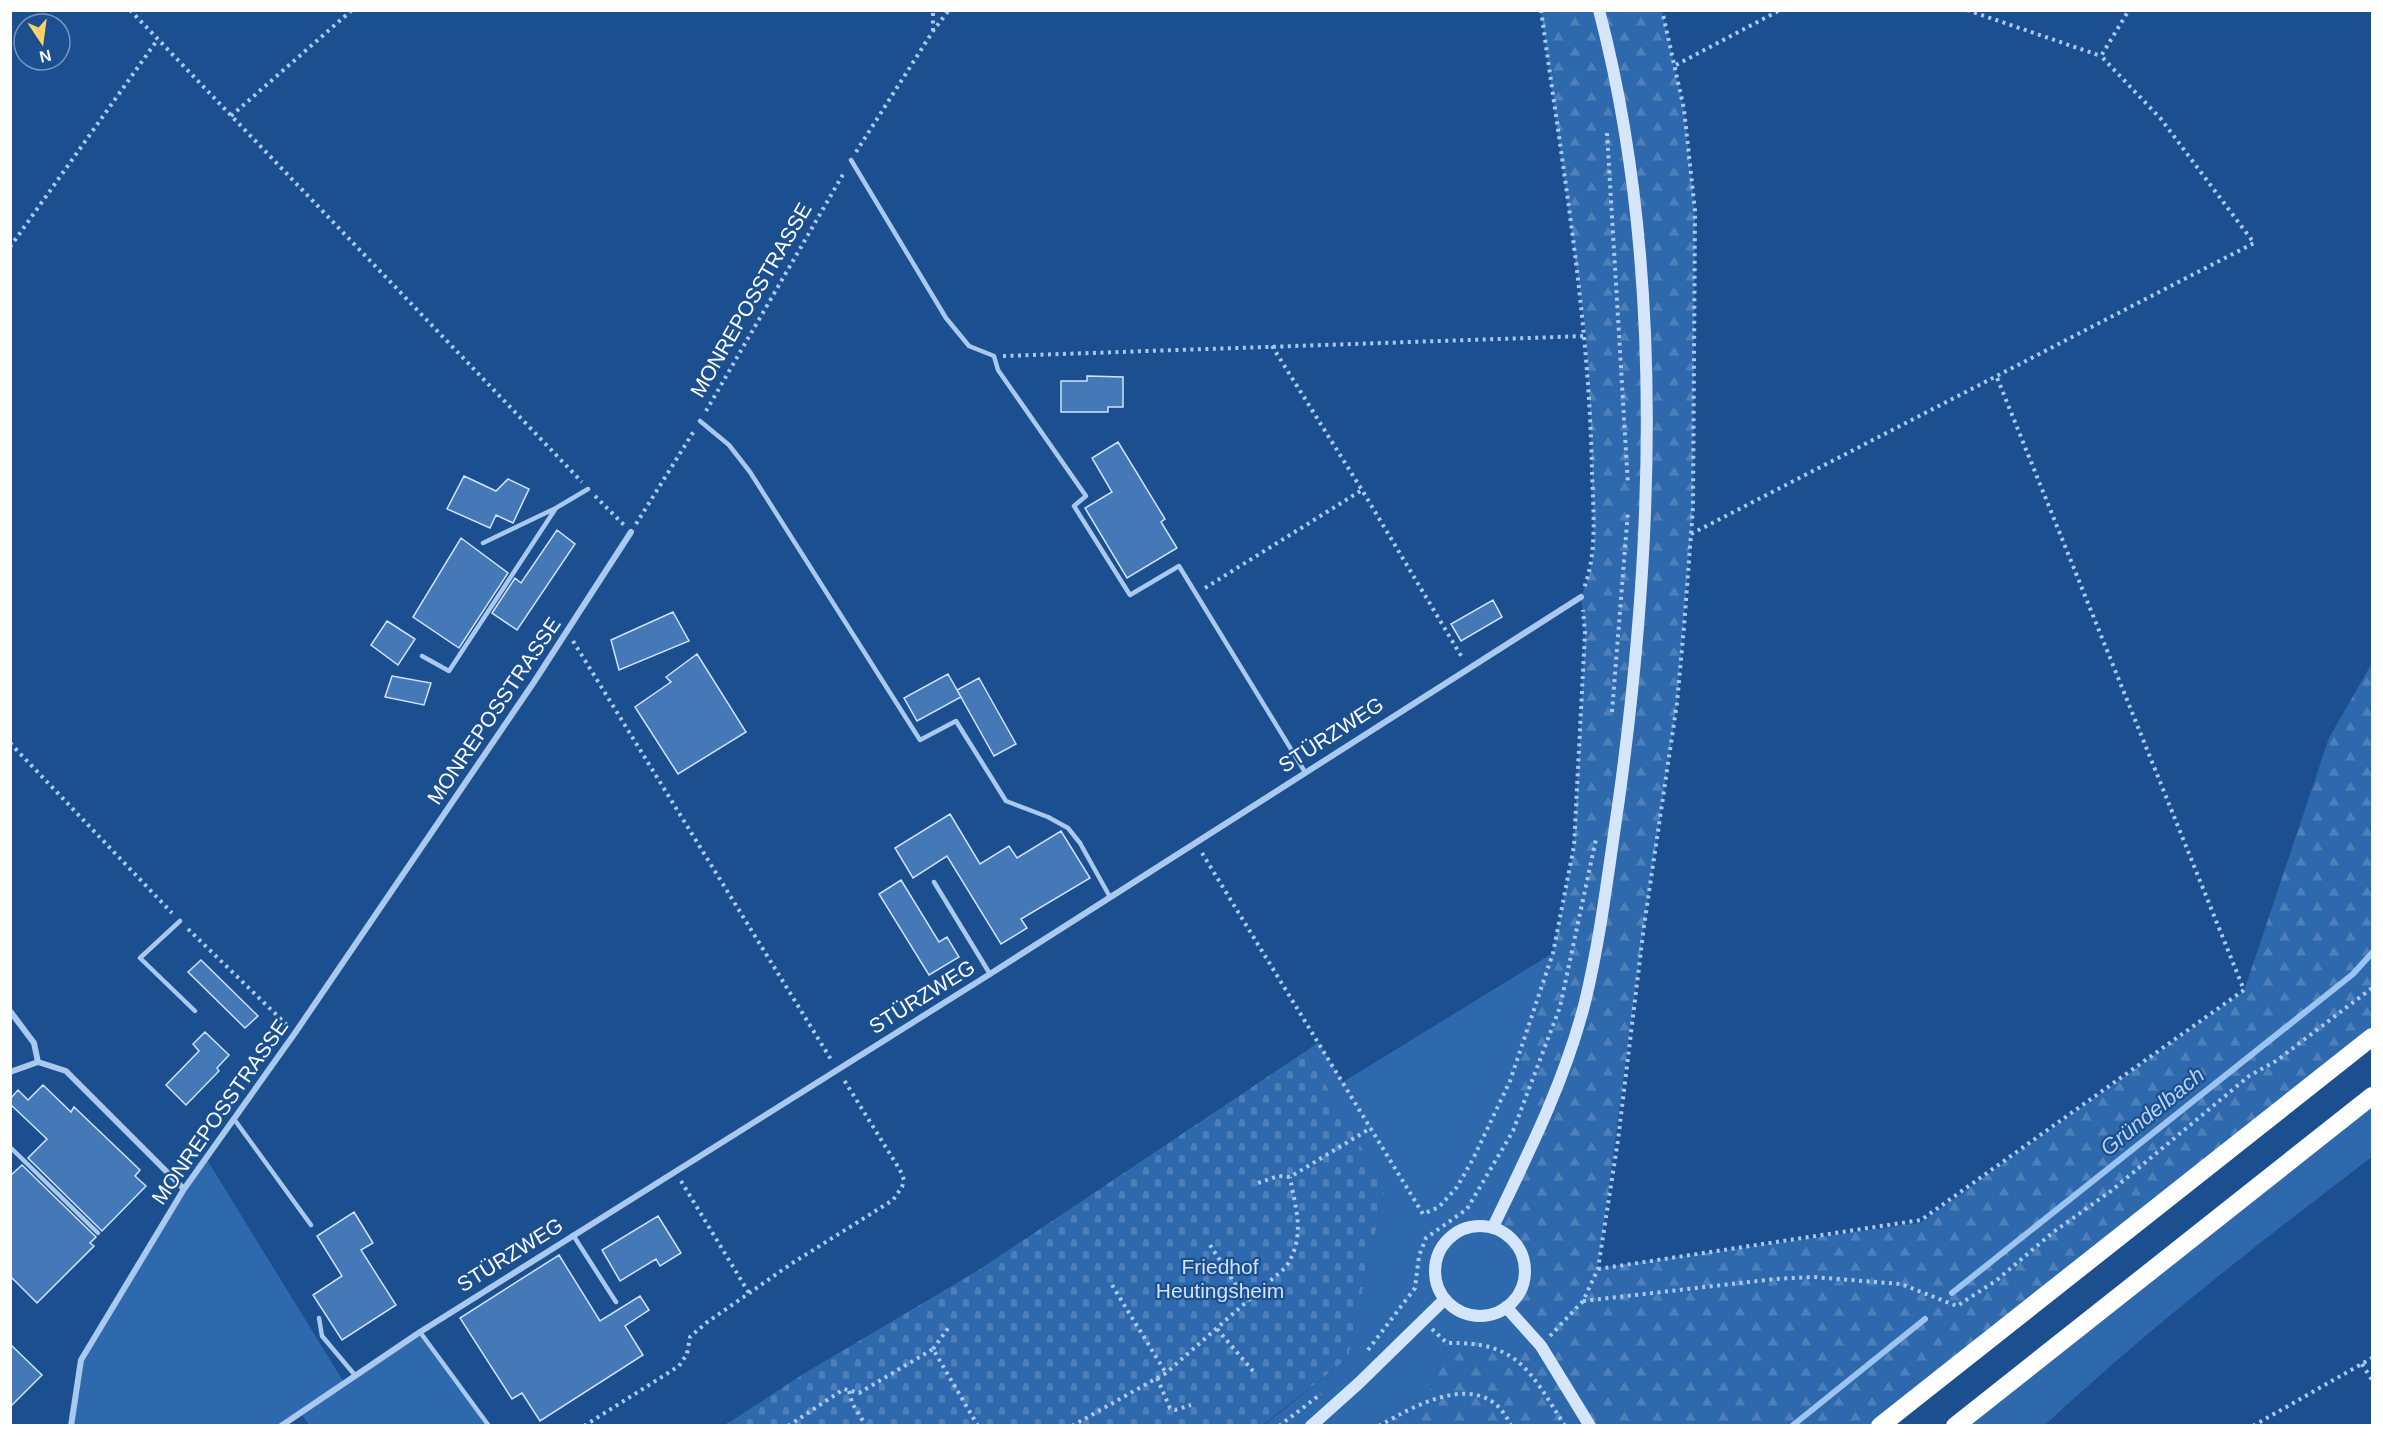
<svg xmlns="http://www.w3.org/2000/svg" width="2383" height="1436" viewBox="0 0 2383 1436" font-family="Arial,sans-serif">
<style>
.green{fill:#2e69ad}
.forest{fill:url(#forest-firs)}
.cemetery{fill:url(#cemetery-stones)}
.lines{fill:none;stroke-linecap:round;stroke-linejoin:round}
.stream{stroke:#9cc4f0;stroke-width:6}
.building{fill:#4478b7;stroke:#cfe3fa;stroke-width:1.5}
.path{stroke:#a9c9ee;stroke-width:4;stroke-dasharray:3 4.5;stroke-linecap:butt}
.service{stroke:#a9c9ee;stroke-width:4.5}
.minor{stroke:#a9c9ee;stroke-width:6}
.secondary{stroke:#d6e6fa;stroke-width:12}
.motorway{stroke:#fff;stroke-width:18}
.labels{text-anchor:middle;stroke-width:4.5;stroke-linejoin:round;paint-order:stroke}
.street-label{font-size:21px;fill:#fff;stroke:#1b4f8f}
.park-label{font-size:21px;fill:#cfe3fa;stroke:#1b4f8f}
.water-label{font-size:22px;font-style:italic;fill:#b5d3f5;stroke:#1b4f8f}
</style>
<defs>
<pattern id="forest-firs" width="22" height="20" patternUnits="userSpaceOnUse" patternTransform="scale(1.5)"><rect width="22" height="20" fill="#2e69ad"/><path d="M5 1l3.5 6h-7zM16 11l3.5 6h-7z" fill="#4d80b9"/></pattern>
<pattern id="cemetery-stones" width="16" height="16" patternUnits="userSpaceOnUse" patternTransform="scale(1.5)"><rect width="16" height="16" fill="#2e69ad"/><path d="M2 7V4a2 2 0 0 1 4 0v3zM10 15v-3a2 2 0 0 1 4 0v3z" fill="#4d80b9"/></pattern>
</defs>
<rect width="100%" height="100%" fill="#1b4f8f"/>
<path class="green" d="M1553,953l-43,128 36,35 -40,118c23,23 24,49 1,73l34,39 -28,10 -36,-14 -30,1 -21,58 -47,24 -116,1 85,-68 37,-170 -79,-137 12,-9 25,40z
M2372,1096v61c-112,85 -224,172 -327,268l-90,1z
M206,1158l137,223 77,-49 69,93h-180l-9,-13 -19,13 -210,1 10,-66z"/>
<path class="forest" d="M1541,11h121l22,98 11,102 -2,297 -16,195 -33,223 -46,342 322,-45 324,-232 85,-253 43,-75v374l-492,388 -501,1 47,-25 21,-58 30,-1 36,14 28,-11 -35,-38c29,-29 23,-62 -13,-80l53,-111 -36,-35 43,-128 21,-106 11,-214 -4,-36 8,-22 5,-27 -3,-118 -5,-94z"/>
<path class="cemetery" d="M1306,1051l79,137 -37,170 -85,67h-538l80,-52 172,-102z"/>
<g class="lines">
<path class="stream" d="M1952,1293l401,-319 19,-21
M1792,1426l133,-107"/>
</g>
<path class="building" d="M1087,376l36,1v30h-15v5h-47v-31h26z
M1118,442l47,77 -4,3 16,26 -50,30 -42,-70 27,-16 -20,-34z
M464,476l32,15 12,-12 21,10 -16,34 -17,-8 -6,13 -43,-19z
M557,530l18,14 -58,86 -25,-17 23,-35 6,5z
M461,538l47,35 -49,75 -46,-31z
M1493,600l9,17 -41,24 -10,-17z
M673,612l16,29 -70,29 -8,-30z
M387,621l28,18 -17,26 -27,-20z
M697,654l49,78 -68,42 -43,-67 36,-25 -5,-5z
M948,674l13,23 -44,24 -13,-23z
M392,676l39,7 -7,22 -39,-8z
M979,678l37,66 -22,12 -37,-66z
M950,814l30,50 29,-18 8,12 44,-27 29,47 -69,41 6,9 -26,16 -54,-88 -34,22 -18,-30z
M901,880l38,62 8,-5 12,20 -30,18 -50,-81z
M201,960l57,56 -13,12 -57,-56z
M205,1032l24,23 -12,13 2,3 -33,34 -20,-20 33,-34 -6,-7z
M43,1085l28,27 3,-5 66,63 -5,6 11,10 -44,45 -74,-73 19,-19 -37,-35v-5l8,-9 10,10z
M22,1165l74,72 -6,6 4,3 -57,57 -27,-27v-100z
M354,1212l19,31 -12,7 35,55 -54,35 -29,-45 29,-19 -25,-40z
M658,1216l23,37 -21,13 -4,-7 -36,22 -18,-31z
M559,1255l41,66 40,-25 9,14 -24,16 18,29 -103,66 -18,-28 -10,6 -52,-81z
M10,1344l32,31 -32,32z"/>
<g class="lines">
<path class="path" d="M130,10l452,472
M1541,10c21,154 48,307 51,461 1,39 6,80 -8,117
M1967,10l134,46
M933,31v-21
M1676,65l104,-55
M231,116l121,-106
M1607,133l21,352
M856,152l77,-121 16,-21
M10,247l148,-208
M1272,346l90,144 101,169
M1003,356l583,-20
M706,411l139,-240
M595,496l29,29
M636,524l58,-93
M1691,534l563,-291 -93,-124 -60,-63 28,-46
M1205,588l157,-98
M573,641l259,420
M1612,712l16,-201
M10,743l162,170
M1202,853l221,361 16,-7 18,-20 16,-28 37,-78 43,-128 21,-107 11,-213 -2,-23
M188,929l100,97
M681,1181l68,112
M1258,1183l20,-7 12,1 81,-49
M1210,1245l37,57
M1598,1269l323,-49 323,-230 -248,-615
M1112,1285l54,88
M1583,1301l192,-22 38,-2 88,7 56,22 40,-26 55,-47 59,-42 138,-115 27,-15 96,-73
M1217,1329l36,42
M1432,1329l15,14c71,-2 83,28 118,83
M1550,1336l33,-35 15,-32 20,-129 26,-214 33,-223 7,-76 9,-119 2,-297 -11,-102 -22,-99
M933,1349l16,-22
M1368,1350l47,-62 4,-32 7,-18 41,-29 46,-78 47,-124 36,-168
M2362,1364l10,16
M1157,1378l13,30 5,2 16,-5
M849,1391l3,12 14,23
M584,1426l95,-60 8,-12 3,-17 16,-14 88,-61 99,-62 9,-13 2,-7 -4,-10 -56,-90
M788,1426l56,-37 15,4 74,-44 45,77
M1072,1426l94,-53 120,-106c20,-32 10,-55 4,-90
M1279,1426l42,-32
M1379,1426c38,-22 106,-60 132,0
M2253,1426l119,-68"/>
<path class="service" d="M851,160l95,158 23,28 25,10 4,14 88,126 -12,10 56,89 49,-29 126,206
M700,421l29,24 21,27 170,268 36,-19 50,80 42,16 20,11 12,15 30,54
M483,543l73,-35
M422,656l27,15 107,-163 32,-19
M934,882l56,92
M180,921l-40,37 55,53
M234,1119l77,106
M10,1147l88,86
M573,1235l43,67
M319,1318l3,18 32,38
M420,1332l69,94"/>
<path class="minor" d="M10,1011l24,32 4,19
M10,1072l28,-10 28,9 118,118
M71,1426l10,-66 103,-171 111,-156 239,-351 97,-150
M281,1426l139,-94 570,-358 591,-377"/>
<path class="secondary" d="M1435 1271a45 45 0 1 1 90 0a45 45 0 1 1-90 0Z
M1493,1227c35,-73 72,-146 92,-225 16,-66 24,-136 34,-203 35,-255 46,-538 -20,-789
M1506,1307l35,39 49,80
M1311,1426l48,-43 86,-84"/>
<path class="motorway" d="M1880,1426l492,-389
M1955,1426l417,-330"/>
</g>
<g class="labels">
<g class="street-label">
<text transform="translate(751 300) rotate(-60)" y="7">MONREPOSSTRASSE</text>
<text transform="translate(494 711) rotate(-56)" y="7">MONREPOSSTRASSE</text>
<text transform="translate(1331 735) rotate(-33)" y="7">STÜRZWEG</text>
<text transform="translate(922 997) rotate(-32)" y="7">STÜRZWEG</text>
<text transform="translate(220 1112) rotate(-55)" y="7">MONREPOSSTRASSE</text>
<text transform="translate(510 1255) rotate(-32)" y="7">STÜRZWEG</text>
</g>
<g class="park-label">
<text x="1220" y="1274">Friedhof<tspan x="1220" dy="24">Heutingsheim</tspan></text>
</g>
<g class="water-label">
<text transform="translate(2152 1111) rotate(-39)" y="8">Gründelbach</text>
</g>
</g>
<rect width="2383" height="1436" fill="none" stroke="#ffffff" stroke-width="24"/>
<g transform="translate(42 42) rotate(167)"><circle r="28" fill="#1b4f8f" stroke="#7695bc" stroke-width="1.5"/>
<path d="M0-4.5L10 22L0 15L-10 22Z" fill="#ffd166"/>
<text y="-9" font-size="16" font-weight="bold" text-anchor="middle" fill="#ffffff">N</text>
</g>
</svg>
